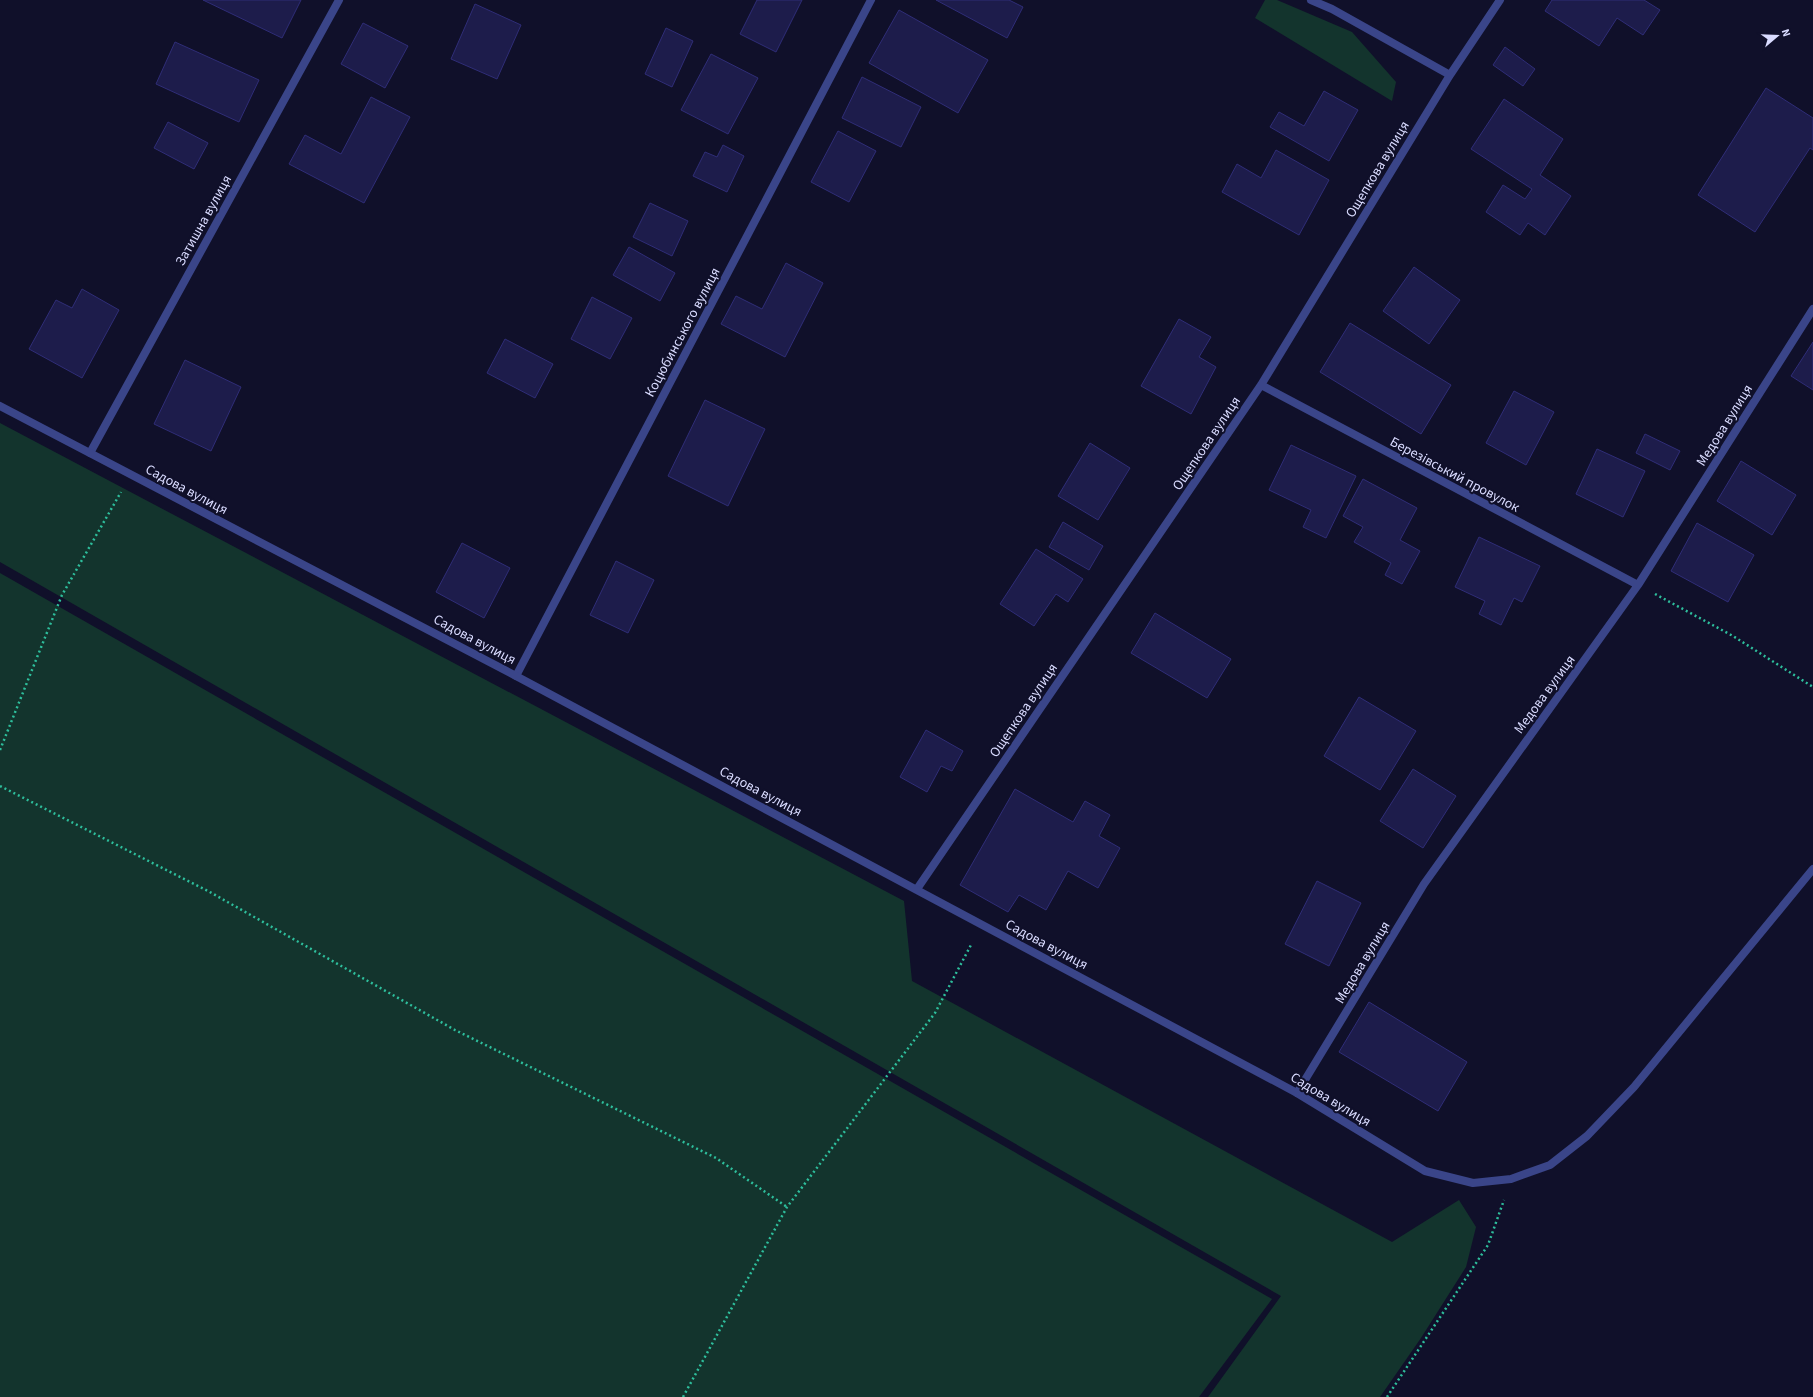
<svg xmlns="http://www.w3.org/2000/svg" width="1813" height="1397" viewBox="0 0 1813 1397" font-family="'Source Sans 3',sans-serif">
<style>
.green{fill:#13342d}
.building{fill:#1d1c4b;stroke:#2f2d77}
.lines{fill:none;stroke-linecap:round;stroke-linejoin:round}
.path{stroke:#2ebe9c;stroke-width:2.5;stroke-dasharray:2 3;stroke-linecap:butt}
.minor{stroke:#3a4589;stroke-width:8}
.tertiary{stroke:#3a4589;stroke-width:8}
.labels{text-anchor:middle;stroke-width:4;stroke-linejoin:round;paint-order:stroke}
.street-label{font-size:14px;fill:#d9dbff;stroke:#10102a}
</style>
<rect width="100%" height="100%" fill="#10102a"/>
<path class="green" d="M1265,0h12l75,32 44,50 -4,19 -137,-83z
M0,423l904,478 8,80 480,261 67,-42 17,27 -10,40 -45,71 -41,59h-172l73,-101 -1281,-734z
M0,573l1272,726 -73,98h-1199z"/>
<path class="building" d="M203,0h98l-19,38z
M757,0h45l-26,52 -36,-18z
M936,0h73l14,7 -16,31z
M1552,0h92l16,10 -17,25 -26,-17 -18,28 -54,-35z
M475,4l46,21 -24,54 -46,-20z
M899,10l89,50 -30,53 -89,-50z
M363,23l45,23 -23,42 -44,-24z
M666,28l27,13 -21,46 -27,-13z
M175,42l84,38 -20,42 -83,-38z
M1505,47l30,22 -12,17 -30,-21z
M711,54l47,24 -30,56 -47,-24z
M862,77l59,30 -20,40 -59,-29z
M1766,88l47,30v32l-3,-2 -55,84 -57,-37z
M1324,91l34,19 -29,51 -59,-34 9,-15 25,14z
M371,97l39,20 -46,86 -75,-39 16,-29 36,19z
M1504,99l59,40 -23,36 31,21 -26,39 -17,-12 -8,12 -34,-23 17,-27 22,14 7,-10 -61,-40z
M168,122l40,21 -14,26 -40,-21z
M838,131l38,20 -27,51 -38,-20z
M723,145l21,11 -17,36 -34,-16 12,-24 12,5z
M1276,150l53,30 -30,55 -77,-43 15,-28 24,14z
M650,203l38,18 -16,35 -39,-19z
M629,247l46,26 -15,28 -47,-26z
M786,263l37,20 -38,74 -64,-33 15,-28 26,13z
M1414,267l46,33 -31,44 -46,-33z
M82,289l37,21 -37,68 -53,-29 27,-49 16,8z
M592,297l40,21 -22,41 -39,-20z
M1179,319l32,18 -12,20 17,10 -25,47 -50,-28z
M1350,323l101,62 -30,49 -101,-62z
M505,339l48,25 -18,34 -48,-25z
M1813,342v48l-22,-14z
M185,360l56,27 -30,64 -57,-27z
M1514,391l40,21 -28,53 -40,-22z
M705,400l60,29 -37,77 -60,-30z
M1645,434l35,17 -10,19 -34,-17z
M1090,443l40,25 -32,52 -40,-24z
M1291,445l65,31 -30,62 -23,-11 8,-17 -42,-20z
M1597,449l48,22 -22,46 -47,-23z
M1741,461l55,34 -24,40 -55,-34z
M1363,479l54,29 -17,32 20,11 -18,33 -17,-9 6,-12 -37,-21 9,-15 -20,-11z
M1063,522l40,24 -14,24 -40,-23z
M1697,523l57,32 -26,47 -57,-31z
M1479,537l61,29 -18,36 -8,-4 -13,27 -22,-11 6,-13 -30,-14z
M462,543l48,25 -26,50 -48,-26z
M1036,549l47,30 -15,23 -12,-8 -22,32 -34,-22z
M616,561l38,19 -26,53 -38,-18z
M1155,613l76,46 -24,39 -76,-45z
M1359,697l57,34 -36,59 -56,-34z
M926,730l37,21 -11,20 -11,-5 -14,26 -27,-15z
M1413,769l43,27 -33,52 -43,-27z
M1015,789l58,33 12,-21 25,14 -11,21 21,12 -22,40 -30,-17 -22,39 -27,-15 -11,17 -48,-27z
M1317,881l44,22 -32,63 -44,-22z
M1369,1002l98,60 -29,49 -99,-59z"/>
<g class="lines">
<path class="path" d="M1655,594l78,42 80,51
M0,750l62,-155 59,-103
M0,786l208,105 247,139 261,128 71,49
M683,1397l104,-190 148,-194 37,-70
M1387,1397l101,-152 16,-45"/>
<path class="minor" d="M1311,0l21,9 118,66
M1261,385l377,200
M90,453l249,-453
M516,676l355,-676
M917,889l344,-504 189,-310 50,-75
M1297,1093l127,-209 214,-299 175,-276"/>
<path class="tertiary" d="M0,406l516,270 781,417 128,78 48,12 38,-4 39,-14 37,-29 47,-49 179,-218"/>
</g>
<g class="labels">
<g class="street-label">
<text transform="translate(1377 169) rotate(-59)" y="5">Ощепкова вулиця</text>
<text transform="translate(203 220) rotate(-61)" y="5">Затишна вулиця</text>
<text transform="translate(682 332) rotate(-62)" y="5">Коцюбинського вулиця</text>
<text transform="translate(1724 425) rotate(-58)" y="5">Медова вулиця</text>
<text transform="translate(1206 443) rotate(-56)" y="5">Ощепкова вулиця</text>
<text transform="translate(1455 474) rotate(28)" y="5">Березівський провулок</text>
<text transform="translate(187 489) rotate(28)" y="5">Садова вулиця</text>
<text transform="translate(475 639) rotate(28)" y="5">Садова вулиця</text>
<text transform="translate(1544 694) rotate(-54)" y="5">Медова вулиця</text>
<text transform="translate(1023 710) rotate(-56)" y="5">Ощепкова вулиця</text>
<text transform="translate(761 791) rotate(28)" y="5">Садова вулиця</text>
<text transform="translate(1047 944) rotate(28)" y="5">Садова вулиця</text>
<text transform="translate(1362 962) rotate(-59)" y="5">Медова вулиця</text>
<text transform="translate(1331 1099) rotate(31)" y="5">Садова вулиця</text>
</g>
</g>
<g transform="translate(1777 36) rotate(71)" stroke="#10102a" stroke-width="3" paint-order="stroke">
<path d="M0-3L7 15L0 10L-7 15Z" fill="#d9dbff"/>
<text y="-6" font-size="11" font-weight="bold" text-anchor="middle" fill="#d9dbff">N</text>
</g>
</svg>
